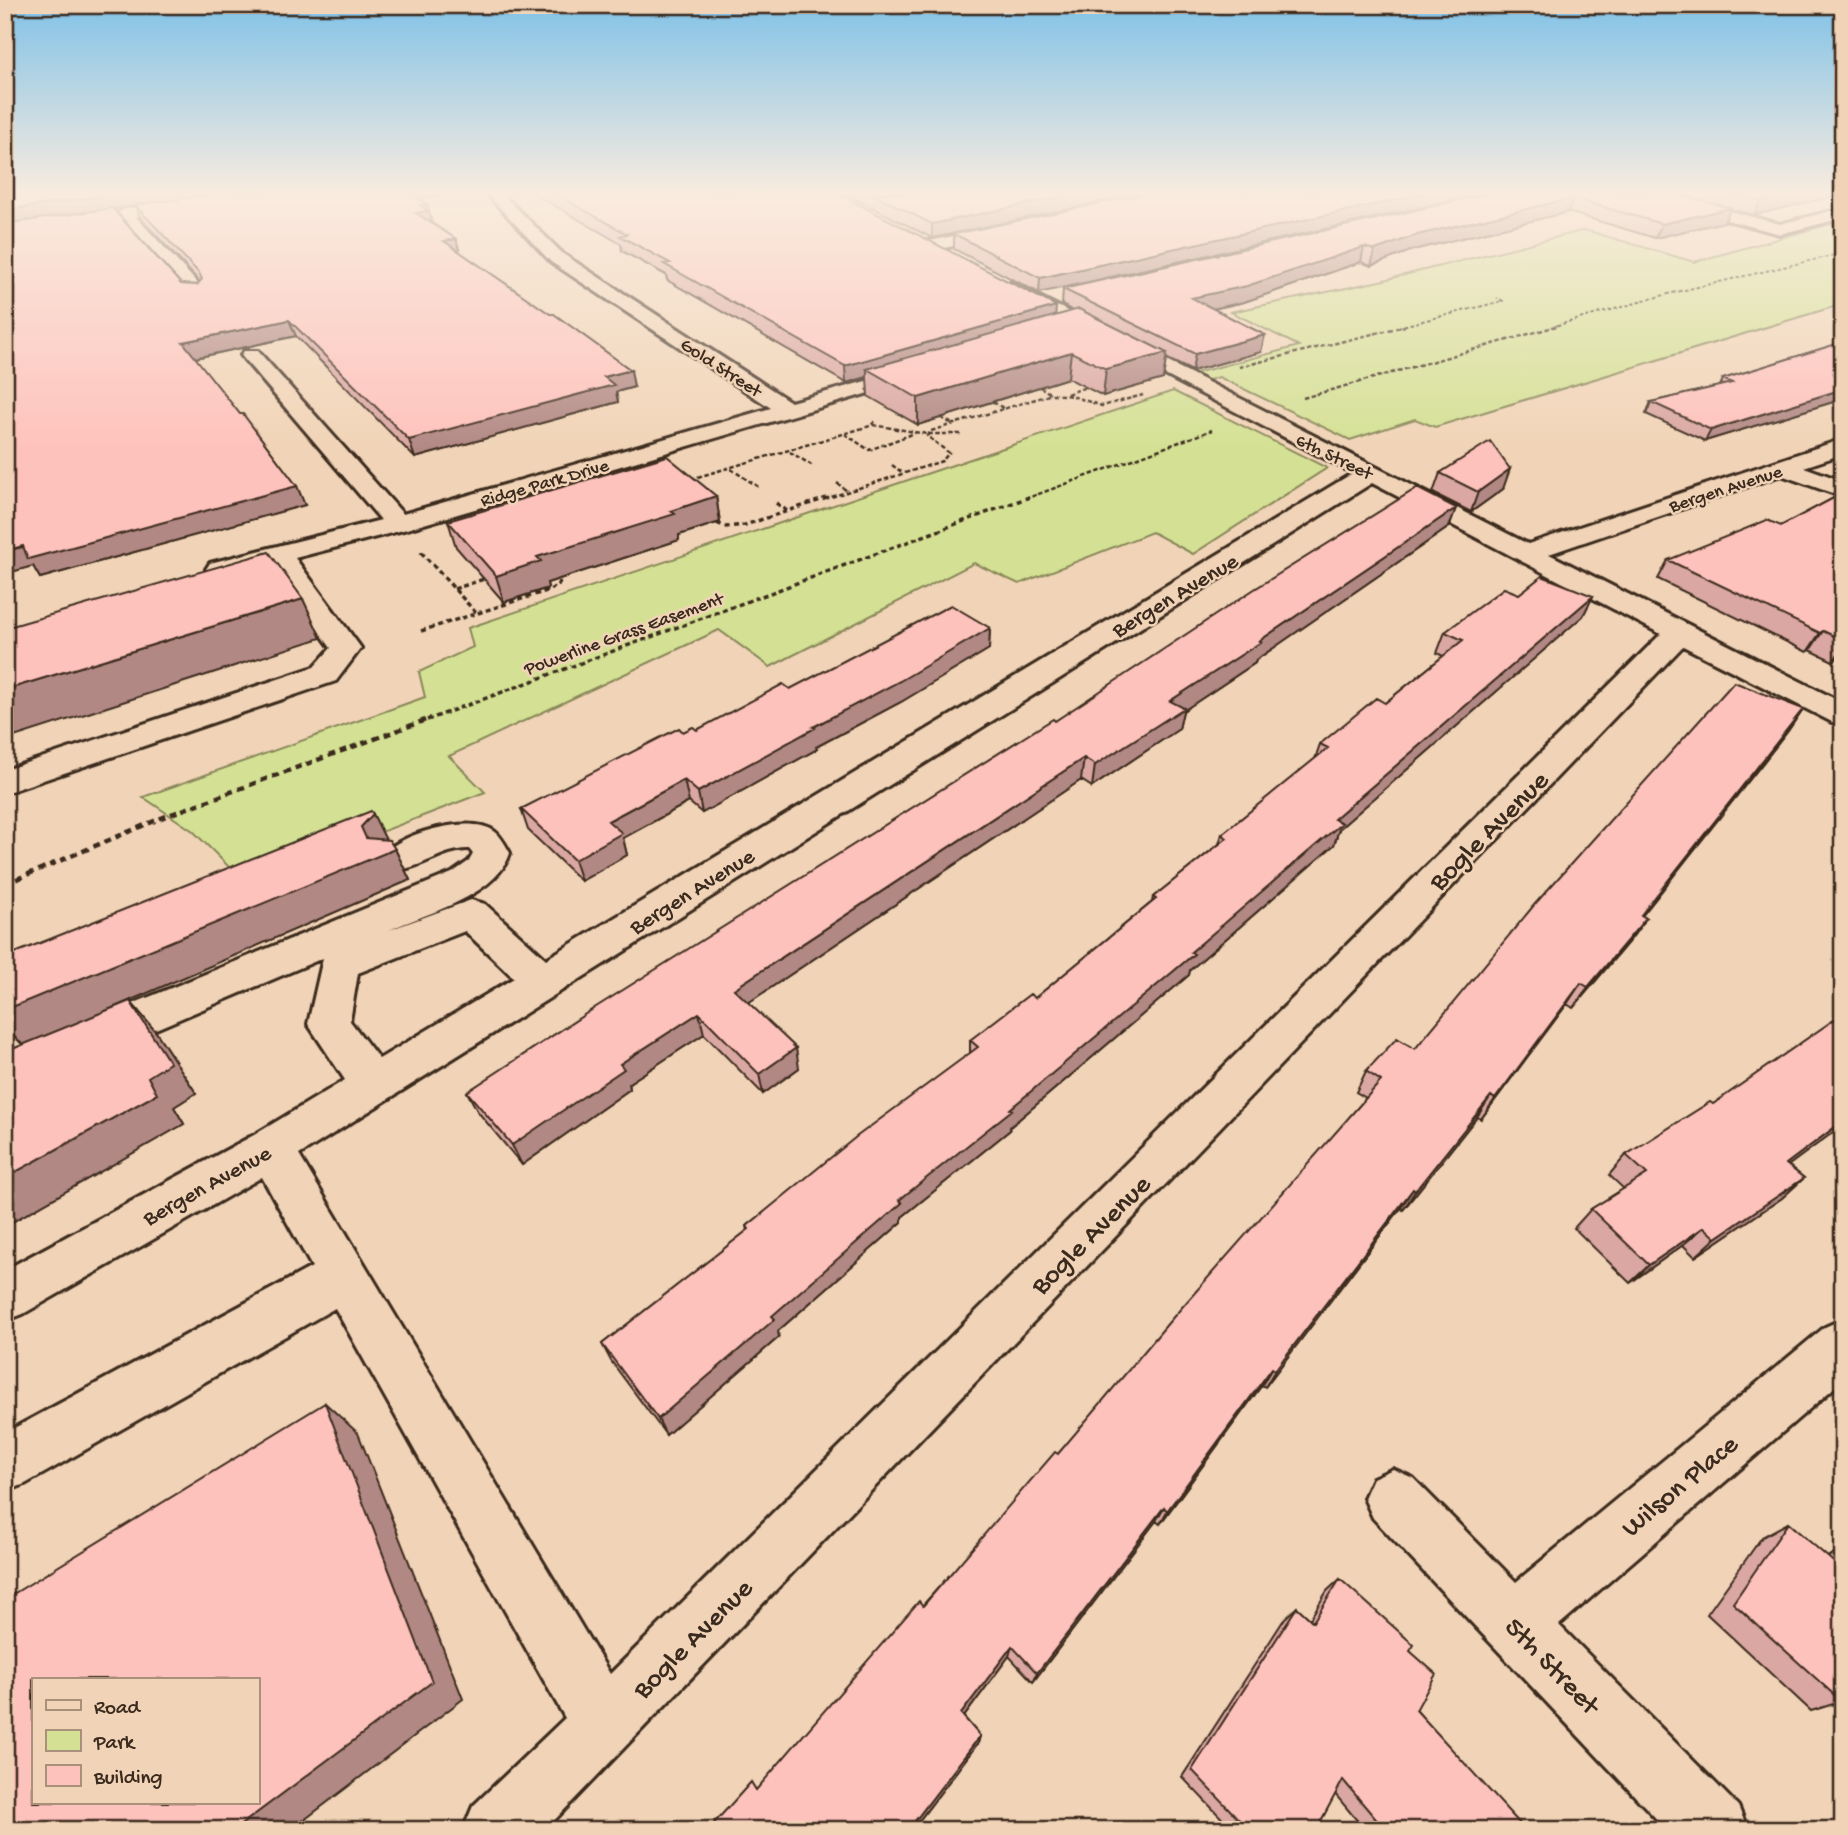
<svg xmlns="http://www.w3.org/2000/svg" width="1848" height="1835" viewBox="0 0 1848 1835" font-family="'Gochi Hand',sans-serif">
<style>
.green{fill:#d4e194;stroke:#888659;stroke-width:2}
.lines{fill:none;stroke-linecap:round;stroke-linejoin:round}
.minor-casing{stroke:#3b2a1e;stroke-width:6}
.path-far3{stroke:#3b2a1e;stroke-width:2;stroke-dasharray:3.5 2.5;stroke-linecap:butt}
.path-far2{stroke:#3b2a1e;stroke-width:2.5;stroke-dasharray:4.5 2.5;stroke-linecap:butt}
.path-far1{stroke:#3b2a1e;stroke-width:3.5;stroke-dasharray:5 3.5;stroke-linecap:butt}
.path{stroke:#3b2a1e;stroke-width:4.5;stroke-dasharray:7 5;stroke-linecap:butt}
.minor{fill:#f1d4b7;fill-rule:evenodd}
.wall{fill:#daa7a2;stroke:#3b2a1e;stroke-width:2;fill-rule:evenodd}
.shaded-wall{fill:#b28884;stroke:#3b2a1e;stroke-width:2}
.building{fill:#fec2bc;stroke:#3b2a1e;stroke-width:2;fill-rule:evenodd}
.labels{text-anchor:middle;stroke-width:5;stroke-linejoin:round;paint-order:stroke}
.far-street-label{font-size:19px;fill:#3b2a1e;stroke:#f1d4b7}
.street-label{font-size:23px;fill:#3b2a1e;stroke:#f1d4b7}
.near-street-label{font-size:28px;fill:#3b2a1e;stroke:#f1d4b7}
</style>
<rect width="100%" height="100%" fill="#f1d4b7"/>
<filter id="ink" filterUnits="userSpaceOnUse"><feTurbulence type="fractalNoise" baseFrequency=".0143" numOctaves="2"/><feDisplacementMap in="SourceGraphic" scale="14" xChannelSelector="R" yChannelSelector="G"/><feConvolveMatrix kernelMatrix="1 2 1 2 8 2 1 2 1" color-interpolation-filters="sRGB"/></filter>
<g filter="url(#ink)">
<path class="green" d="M1843,221v83l-408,123 -20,-8 -65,21 -131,-63 -24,7 -15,-7 119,-31 -68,-34 149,-31 205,-51 109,32z
M1173,391l154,77 -134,86 -41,-22 -133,52 -45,-21 -204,104 -51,-37 -270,126 36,36 -239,92 -53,-53 -50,-34 282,-100 -6,-25 54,-25 -5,-19z"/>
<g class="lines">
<g class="minor-casing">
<path id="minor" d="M240,193h38l-8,5 -134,19 68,73 2,4 -2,4h-14l-74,-84 8,-5z
M486,193h15l62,61 228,148 125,-35 7,2 3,4 -3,4 -516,152 -112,29 66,90 -25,33 -331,112v-23l309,-103 17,-19 -60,-84 -51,13 -10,-2 -4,-6 4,-6 171,-43 -137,-161 -3,-4 3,-4h14l145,163 368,-106 -220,-146z
M1633,193h25l122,31 63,-16v10l-63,16 -144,-38z
M1005,225l8,5 -2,3 -80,18 -8,-5 2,-4z
M1010,282l518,262 315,-105v15l-39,13 39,14v16l-62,-22 -232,79 294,149v22l-11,-3 -149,-76 -1138,1184h-82l10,-24 92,-88 -230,-410 -310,176 -20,8v-59l307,-166 -50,-90 -239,137 -18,7v-51l249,-135 91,-55 -37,-56 15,-66 -318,135v-37l447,-183 17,-12 4,-7 -4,-5c-31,-1 -55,28 -85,19l-5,-9c14,-24 90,-46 115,-28 7,5 12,15 16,22 -13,43 -83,60 -121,77l82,-30 14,4 61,55 807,-486 -349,-182 -3,-4zM1372,483l289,151 -1051,1040 -311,-519zM465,931l49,47 -135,81 -29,-38 8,-48z
M1843,1319v61l-284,245 179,181 10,24h-81l-294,-312 -9,-20 9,-20 20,-9 20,9 103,104 309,-255z"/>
</g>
<path class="path-far3" d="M1398,327l105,-26 -6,-3
M1551,327l117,-33 175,-41"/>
<path class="path-far2" d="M1239,367l166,-41
M1040,387l11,7
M1067,394l19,-7
M1303,398l254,-72
M993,402l10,6
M941,418l12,6
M873,425l54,9h35
M845,434l24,16 46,-17
M790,452l23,14
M892,465l11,8
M731,469l29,19
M691,479l179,-53 7,-6
M837,483l10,8
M825,499l117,-38 7,-8 -22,-17 4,-5 121,-37 20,2 30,10 41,-11
M1025,499l187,-69"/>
<path class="path-far1" d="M776,503l11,8
M709,520l17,7 19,-2 85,-28
M421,552l56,62
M454,589l30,-10
M421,631l129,-41 9,-6 2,-10
M427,720l602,-223"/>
<path class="path" d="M5,884l161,-68 265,-98"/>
<use href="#minor" class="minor"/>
</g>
<path class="wall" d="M5,193h446l-33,5 9,6 4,19 25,16 4,13 174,135 -18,5 2,10 -203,56 -119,-122 -101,22 110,147 -265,73 -7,-12zM135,206l6,13 59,63 -3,3 -16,-1 -67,-75z
M533,193h304l219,123 17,-5 -11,-6 1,-16 430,-96h350l-89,22 -24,-6 -6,13 -69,16 -87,-26 -155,38 -42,16 -10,-4 -117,40 -31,7 48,43 -69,19 -26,-13 -3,21 -60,17 -35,-18 -150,47 -50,-29 -1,-19 -21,6 -179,-103 -1,-5 -44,-24 -1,-7z
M844,193h299l-211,45z
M1149,193l-110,100 -85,-44v-15z
M1843,342v57l-138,42 -59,-27 5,-12 69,-16 3,-7z
M1440,473l63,16 -32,23 -38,-19z
M1843,493v162l-10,6 -23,-11 -3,2 -149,-73 10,-19 113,-34z
M716,496l4,26 -41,13v5l-132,43 1,5 -44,14 -48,-55 -8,-26z
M1456,508l-7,19 -193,133 -1,3 -72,48 -4,18 -87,58 -11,-7 -332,222 50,66 -36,26 -59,-60 -75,49 1,6 -108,76 -44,-53 -11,-20 588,-371z
M1519,594l74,2 -10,20 -244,213 -5,16 -144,125 -1,5 -179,152v3l-108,87v5l-124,109 1,6 -113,98 -55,-74 -9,-17 146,-114 -1,-4 223,-172v-14l65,-42 117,-96 1,-5 66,-53 3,-10 93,-75 5,-15 65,-41 58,-47 -6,-3 8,-21z
M990,628l-1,21 -88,53 -85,45 1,2 -115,64 -13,-11 -66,36 4,17 -46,26 -53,-51 -7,-21 162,-77 14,-2 93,-41z
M1803,709l-15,22 -146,185 4,2 -15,21 -58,69 -6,-4 -86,115 -4,-2 -74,93 -2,-2 -136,179 -3,-2 -102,139 -4,-3 -123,161 -24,-26 -45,61 16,19 -2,7 -66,87h-204l50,-41 300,-335 308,-356 -10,-6 10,-21 49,-22z
M385,839l10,10 15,31 -338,145 58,-24 26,31 40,61 -22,14 10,17 -179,102v-174l18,-7 -18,-18v-25l3,-5 -3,-3v-37z
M1713,1104l91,74 -22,20 -87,59 -12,-12 -53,38 -56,-55 17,-19 33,-20 -15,-14 17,-20z
M1788,1523l39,34 16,-7v151l-32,10 -104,-97 55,-77z
M1340,1579l70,72 6,59 104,120h-155l-30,-36 -19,36h-83l-51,-53 103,-159 12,-11 13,12 17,-28z"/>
<path class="shaded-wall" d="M123,193h101l-219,32v-15z
M403,193h48l-46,8z
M1080,193h63l-211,45v-14z
M1427,193h58l-446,100 1,-15z
M1796,193h47v1l-89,21 7,-14z
M1573,198l-5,14 -155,38 -42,16 4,-16 42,-15z
M427,204l4,14 1,7 -16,-12 4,-8z
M1731,208l-7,14 -69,16 7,-14z
M456,239l4,15 -16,-13z
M1364,247l-3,15 -117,40 -55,12 3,-16z
M1056,306l-1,16 -188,47v8l-21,6 -1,-17z
M289,320l7,16 -106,23 -7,-17z
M1265,335l-4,17 -69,19 3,-17z
M1071,352l-3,26 -150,47v-27z
M1167,353l-4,26 -60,17 3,-27z
M631,370l3,17 -18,5 2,10 -203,56 -6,-18 195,-63z
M1843,389v10l-138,42 6,-11z
M1510,469l-7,20 -32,23 7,-20z
M297,486l8,19 -265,73 -7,-12 -28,8v-23z
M716,496l4,26 -41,13v5l-132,43 1,5 -44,14 -8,-26 41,-19 134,-46z
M1456,508l-7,19 -193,133 -1,3 -72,48 -4,18 -87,58 3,-22 75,-64z
M1593,596l-10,20 -244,213 -5,16 -144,125 -1,5 -179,152v3l-108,87v5l-124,109 1,6 -113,98 -8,-16 241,-219 111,-91 181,-157 143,-133z
M303,599l18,39 -316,102v-50z
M990,628l-1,21 -88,53 -85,45 1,2 -115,64 -4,-21z
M1823,631l-13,19 -3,2 13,-19z
M1843,647v8l-10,6z
M1803,709l-15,22 -162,205 15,-21z
M1084,758l-3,22 -342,229 -5,-20z
M684,780l5,22 -66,36 4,17 -46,26 -7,-21 34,-39z
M373,814l16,32 6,3 15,31 -386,166 -19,-19v-17l356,-183z
M1646,918l-15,21 -58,69 15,-21z
M1581,983l-14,21 -86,115 14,-20z
M130,1001l26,31 40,61 -22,14 10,17 -179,102v-48z
M699,1013l5,21 -75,49 1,6 -108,76 -10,-20 108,-81z
M796,1048l3,20 -36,26 -4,-20z
M1491,1096l-14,21 -74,93 12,-19z
M1843,1121v4l-78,58 21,-19z
M1804,1178l-22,20 -87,59 21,-19z
M1413,1189l-12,19 -136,179 10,-17z
M1704,1227l-21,18 -53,38 19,-18z
M1272,1368l-10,17 -102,139 7,-13z
M325,1403l33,30 105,266 -172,131h-57z
M1164,1507l-8,14 -123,161 4,-9z
M1012,1646l-3,10 -49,66 1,-8z
M980,1736l-2,7 -66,87h-4z"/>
<path class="building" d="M5,193h118l-118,17z
M222,193h188l17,11 -7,1 8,6 -12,2 40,26 -12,2 106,73h4l77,56 -27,7 10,8 -205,55 -120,-120 -106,22 57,72h3l54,72 -269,73 -5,-13 -18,5v-327l107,-16 69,76 16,1 5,-6 -3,-6 -64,-68z
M554,193h283l219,113 -211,60 -181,-102 6,-1 -50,-27 7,-2z
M871,193h209l-148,31z
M1149,193h278l-387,85 -86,-44z
M1493,193h179l59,15 -69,16 -89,-26 -156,37 -42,15 -11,-3 -117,39 -55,12 73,37 -70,19 -132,-65z
M1729,193h67l-35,8z
M1079,309l88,44 -61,16 -35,-17 -153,46 -51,-29z
M1843,342v47l-132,41 -60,-28 81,-19 -9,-4z
M1490,441l20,28 -32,23 -38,-19z
M667,456l49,40 -45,15 4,3 -138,43 4,4 -45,15 -48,-55z
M1417,488l39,20 -197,133 2,1 -91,59 14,7 -89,57 -11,-7 -350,231 62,59 -37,26 -60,-61 -79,51 4,5 -112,76 -45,-53 129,-85 457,-288 2,2 198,-131z
M1843,493v147l-20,-9 -3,2 -152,-73 99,-40 14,6z
M269,552l34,47 -298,91v-62z
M1542,576l51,20 -259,223 8,4 -151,129 3,2 -184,155 2,1 -113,90 3,3 -130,113 3,3 -117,100 -56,-75 147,-115 -2,-3 109,-89 122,-90 -8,-7 60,-46 5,4 121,-99 -3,-2 74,-59 -5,-4 106,-86 -8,-4 56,-46 9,5 78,-63 -18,-8 59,-44 15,6z
M951,605l39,23 -90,53 -87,46 2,1 -117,64 -14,-12 -76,41 14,12 -48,27 -53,-51 158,-81 4,4 10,-5 4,3 86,-46 7,5z
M1734,682l69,27 -162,206 5,3 -58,69 -7,-4 -86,116 -4,-3 -76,95 -2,-2 -138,181 -3,-2 -105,143 -3,-4 -127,166 -25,-27 -51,68 19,22 -72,94h-200l43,-48 5,8 163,-189 4,5 132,-154 3,2 111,-132 212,-241 -15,-10 31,-33 18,11 120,-145z
M371,811l2,3 -12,13 5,11 23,2 6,9 -390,161v-8l6,-13 -6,-11v-21z
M130,1001l40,62 -22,14 9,17 -152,84v-126z
M1838,1017l5,3v101l-57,43 18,14 -88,60 -12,-11 -55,38 -58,-56 56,-35 -21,-19 84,-53 3,2z
M325,1403l107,279 -198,148h-229v-231zM33,1679h224v123h-224z
M1788,1523l49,42 6,-11 -1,148 -109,-99z
M1340,1579l74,66 -4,6 26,23 -20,36 106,116 -2,4h-135l-42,-50 -27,50h-67l-57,-60 105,-163 16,15z"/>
</g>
<linearGradient id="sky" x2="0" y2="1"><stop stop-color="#81c2e7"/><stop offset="0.43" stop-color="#f9ecdf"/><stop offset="1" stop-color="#f9ecdf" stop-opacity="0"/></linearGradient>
<rect width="1848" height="450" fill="url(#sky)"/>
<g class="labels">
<g class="far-street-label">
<text transform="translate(722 366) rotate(33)" y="7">Gold Street</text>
<text transform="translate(1335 455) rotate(26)" y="7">6th Street</text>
<text transform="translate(544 481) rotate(-16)" y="7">Ridge Park Drive</text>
<text transform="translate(1725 487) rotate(-18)" y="7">Bergen Avenue</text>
<text transform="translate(623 632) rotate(-20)" y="7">Powerline Grass Easement</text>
</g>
<g class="street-label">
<text transform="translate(1174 594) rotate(-31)" y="8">Bergen Avenue</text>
<text transform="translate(691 890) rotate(-32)" y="8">Bergen Avenue</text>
<text transform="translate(206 1184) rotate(-29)" y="8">Bergen Avenue</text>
</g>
<g class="near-street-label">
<text transform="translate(1487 829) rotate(-45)" y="10">Bogle Avenue</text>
<text transform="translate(1089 1233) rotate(-45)" y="10">Bogle Avenue</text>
<text transform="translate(1678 1484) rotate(-40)" y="10">Wilson Place</text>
<text transform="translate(691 1637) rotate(-45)" y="10">Bogle Avenue</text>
<text transform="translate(1554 1664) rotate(46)" y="10">5th Street</text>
</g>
</g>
<rect width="1848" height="1835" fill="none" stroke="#f1d4b7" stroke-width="28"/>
<rect x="14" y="14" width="1820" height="1807" fill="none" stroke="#3b2a1e" stroke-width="2.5" filter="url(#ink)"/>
<rect x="32" y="1678" width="228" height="126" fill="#f1d4b7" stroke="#a8907a" stroke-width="2"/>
<rect x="46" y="1700" width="35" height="10" fill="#f1d4b7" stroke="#a8907a" stroke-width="2"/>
<text x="94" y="1713" font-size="21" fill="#3b2a1e">Road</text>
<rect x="46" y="1730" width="35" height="21" fill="#d4e194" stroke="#a8907a" stroke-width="2"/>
<text x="94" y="1748" font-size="21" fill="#3b2a1e">Park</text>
<rect x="46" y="1765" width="35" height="21" fill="#fec2bc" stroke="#a8907a" stroke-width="2"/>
<text x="94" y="1783" font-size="21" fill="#3b2a1e">Building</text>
</svg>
